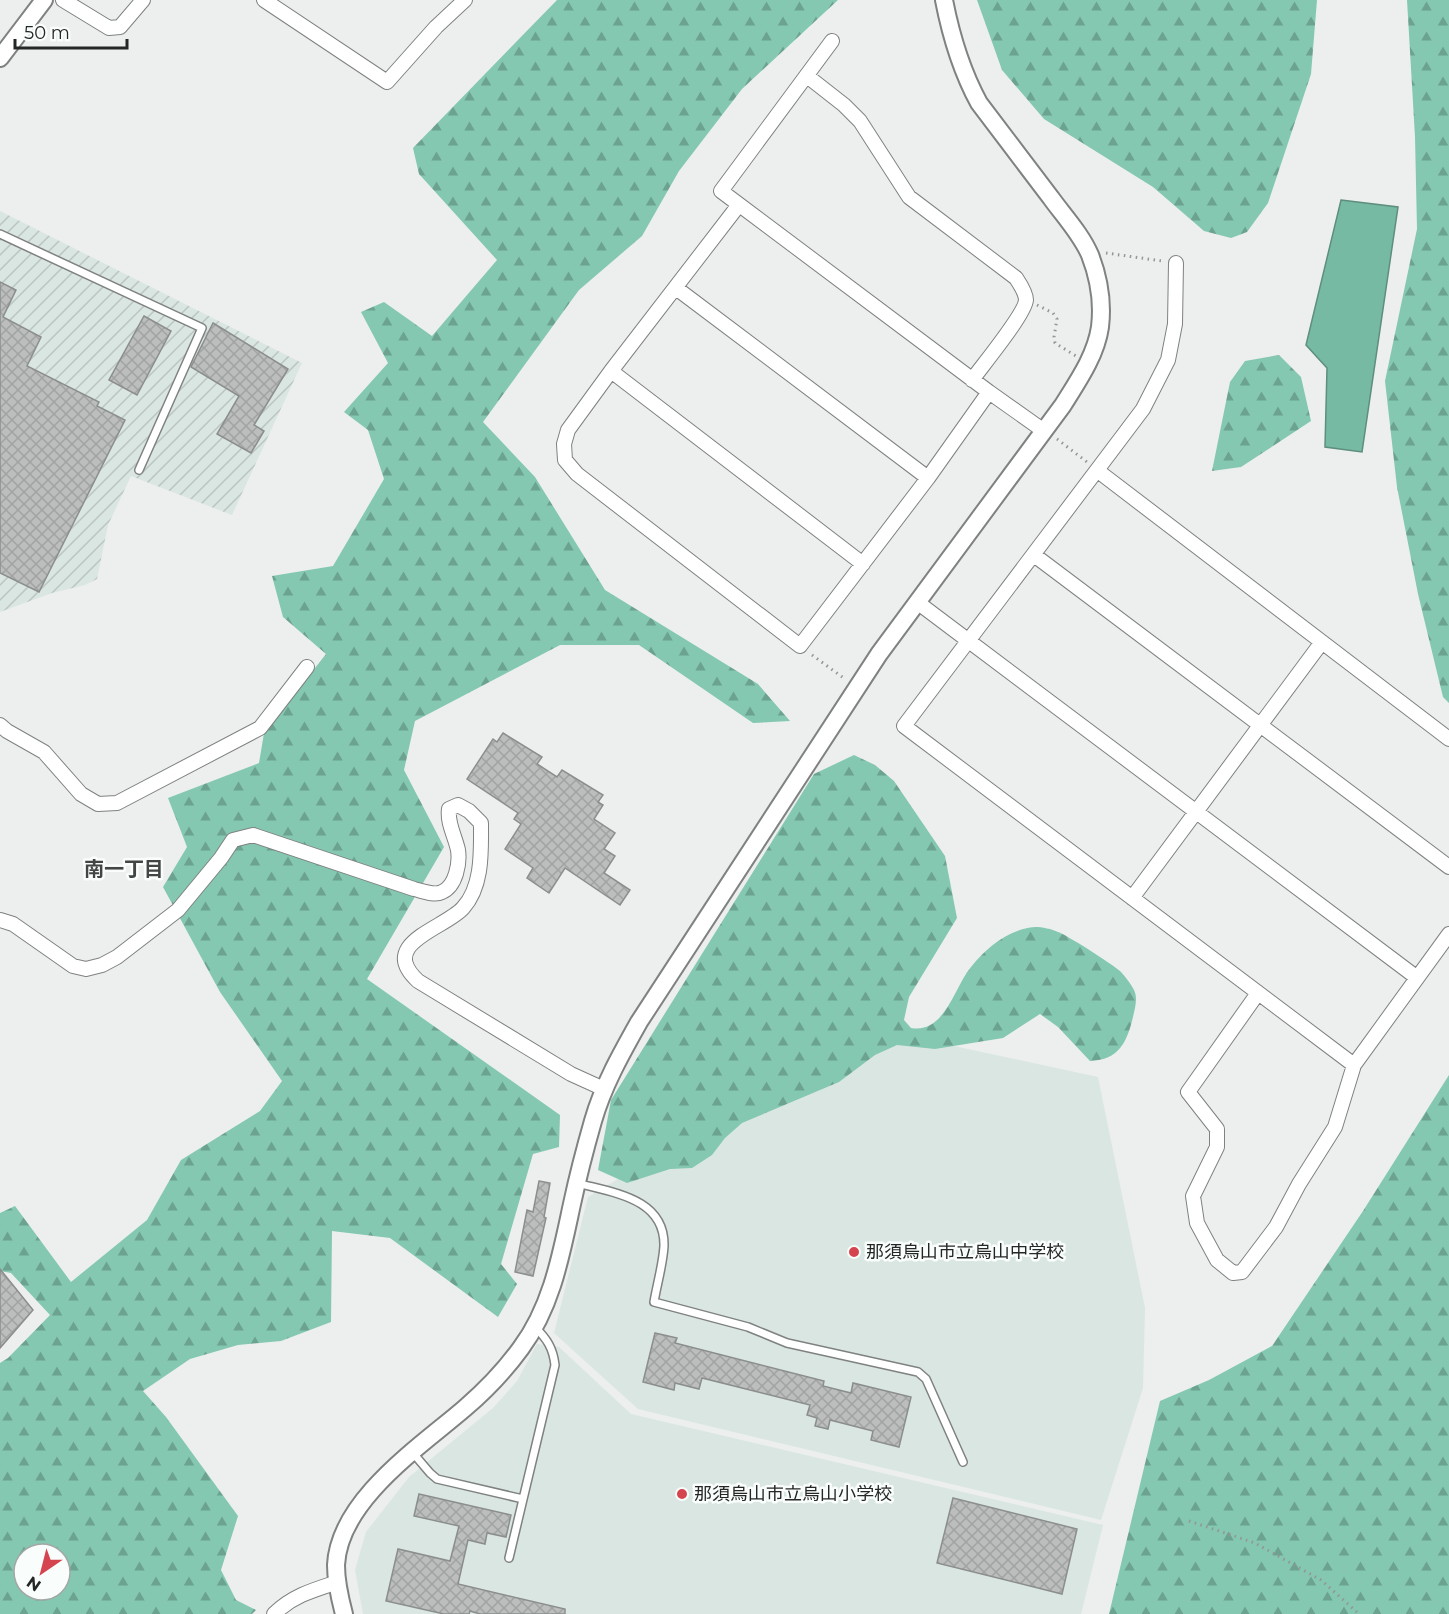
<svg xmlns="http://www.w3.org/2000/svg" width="1449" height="1614" viewBox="0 0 1449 1614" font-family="Montserrat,'Noto Sans JP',sans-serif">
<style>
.built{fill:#dae6e2}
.industrial{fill:url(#industrial-furrows)}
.forest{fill:url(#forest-firs);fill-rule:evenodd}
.water{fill:#76baa3;stroke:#5e8e7e;stroke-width:1.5}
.building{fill:url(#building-cross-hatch);stroke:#8b8e8d;stroke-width:1.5}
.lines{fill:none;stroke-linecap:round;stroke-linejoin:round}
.service-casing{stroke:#7f8281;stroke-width:10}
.minor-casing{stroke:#7f8281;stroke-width:16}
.tertiary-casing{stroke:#7f8281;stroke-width:20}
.path{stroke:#939695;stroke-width:3;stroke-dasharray:1.5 4.5;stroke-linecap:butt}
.service{stroke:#fff;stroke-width:7}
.minor{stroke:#fff;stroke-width:14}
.tertiary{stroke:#fff;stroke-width:16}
.poi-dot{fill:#d5454f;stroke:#f9fdfb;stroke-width:2}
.labels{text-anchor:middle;stroke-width:5;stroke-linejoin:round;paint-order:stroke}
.poi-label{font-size:18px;fill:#252726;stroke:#f9fdfb;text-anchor:start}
.neighbourhood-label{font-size:20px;font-weight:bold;fill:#434544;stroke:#f9fdfb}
</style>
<defs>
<pattern id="industrial-furrows" width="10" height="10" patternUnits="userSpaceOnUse" patternTransform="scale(1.5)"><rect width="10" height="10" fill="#dae6e2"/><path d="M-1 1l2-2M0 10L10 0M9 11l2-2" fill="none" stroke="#bbc5c2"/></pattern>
<pattern id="forest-firs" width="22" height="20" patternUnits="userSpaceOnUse" patternTransform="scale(1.5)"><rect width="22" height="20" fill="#84c8b1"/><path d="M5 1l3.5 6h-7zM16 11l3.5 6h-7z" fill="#6ca290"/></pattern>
<pattern id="building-cross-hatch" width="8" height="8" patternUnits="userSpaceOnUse" patternTransform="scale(1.5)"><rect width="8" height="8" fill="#bbbebd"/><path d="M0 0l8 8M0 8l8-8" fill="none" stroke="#a1a3a2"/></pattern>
</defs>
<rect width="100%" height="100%" fill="#ecefee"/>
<path class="built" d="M912,1037l186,40 47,231 -2,80 -42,132 -463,-111 -84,-76 34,-136 180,-109z
M537,1344l22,3 72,67 472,111 -22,89h-718l-8,-44 11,-38 43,-55 84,-69 24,-27z"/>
<path class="industrial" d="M0,211l302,152 -70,152 -101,-39 -23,49 -11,54 -12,6 -33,8 -52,19z"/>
<path class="forest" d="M557,0h281l-96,89 -63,82 -37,65 -63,54 -96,132 52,55 70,113 153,94 32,37 -37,2 -114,-78h-79l-145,76 -11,49 40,77 -77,132 193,136 -1,32 -26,7 -32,110 16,20 -19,33 -108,-79 -58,-7 -1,91 -50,19 -43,4 -48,14 -47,32 23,26 72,99 -17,54 15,30 20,10 -4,4h-252v-251l8,-5 42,-43 -39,-42 -11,-2v-58l15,-7 56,76 76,-62 34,-60 79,-49 22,-30 -62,-89 -57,-105 24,-40 -19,-49 91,-35 5,-30 62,-79 -43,-37 -11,-41 61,-10 51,-87 -16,-49 -24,-18 44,-49 -27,-51 23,-10 48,34 65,-76 -78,-86 -6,-26zM24,1554h36v36h-36z
M977,0h340l-6,74 -43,129 -21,29 -16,6 -27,-7 -51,-44 -109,-68 -42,-49z
M1407,0h42v703l-6,-6 -25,-103 -21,-107 -12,-106 32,-152 -2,-92z
M1279,355l22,22 10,44 -70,46 -29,4 18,-89 15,-21z
M854,755l21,10 19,16 51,75 12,62 -48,79 -5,23 7,8c34,6 43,-41 60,-61 16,-20 38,-38 64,-40 7,0 17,2 23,5 9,3 54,32 62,39 5,5 11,13 14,19 4,8 1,18 -1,27 -6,25 -14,43 -43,44l-32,-34 -18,-13 -37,24 -68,11 -38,-4 -22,10 -36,27 -97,41 -17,15 -13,17 -20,13 -22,1 -43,14 -29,-13 13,-70 203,-326z
M1449,1075v539h-340l51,-213 49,-21 63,-34 91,-135z"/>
<path class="water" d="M1341,200l57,7 -36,245 -37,-5 2,-79 -21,-23z"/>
<path class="building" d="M0,282l16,8 -13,27 38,20 -14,29 72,36 -2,4 28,14 -86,172 -39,-19z
M144,316l27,15 -34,64 -28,-15z
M213,323l75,46 -34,56 10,6 -13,22 -34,-19 22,-38 -48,-29z
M503,733l39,24 -5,7 20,13 5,-7 41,25 -5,7 5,3 -9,14 21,14 -11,16 11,7 -11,17 26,17 -10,15 -55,-37 -16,25 -22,-15 6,-10 -28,-19 16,-25 -7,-5 4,-6 -51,-34 26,-40 4,3z
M539,1181l11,2 -6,34 2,1 -13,58 -18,-4 12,-62 6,2z
M0,1269l33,41 -33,38z
M655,1333l22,5 -2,5 149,38 -1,5 28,7 2,-10 58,14 -12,50 -28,-7 2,-9 -43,-11 -2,9 -13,-3 2,-8 -10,-3 3,-10 -108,-27 -3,11 -24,-6 -1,7 -31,-8z
M419,1494l92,21 -5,22 -19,-4 -2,11 -17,-4 -10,44 107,25v5h-85l-10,-3 -1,3h-25l-58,-13 12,-52 52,12 9,-35 -45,-10z
M953,1498l124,31 -15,65 -125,-31z"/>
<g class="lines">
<g class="service-casing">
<path id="service" d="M0,234l202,94 -63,142
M577,1183c36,10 88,15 87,63 -1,18 -7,38 -10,56l94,25 39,16 131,29 8,7 37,83
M413,1453l17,20 7,6 86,20
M509,1558l46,-193c-2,-17 -8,-26 -20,-38"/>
</g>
<g class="minor-casing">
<path id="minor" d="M63,0l46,28 11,-1 23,-27
M264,0l123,82 49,-55 29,-27
M832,41l-111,150 268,201 55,39
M807,76l37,29 16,16 49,76 107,81c4,6 10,15 10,22 -1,14 -44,66 -54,80
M738,206l-127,165 -43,59 -4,14 1,16 12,14 223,172 128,-168 61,-86
M1176,263l-1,61 -7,36 -25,49 -239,317 450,339
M676,288l252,190
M611,371l252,193
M1098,471l351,268
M1034,555l415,312
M917,602l499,375
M0,725l7,6 37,21 37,42 17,10 19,-1 143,-75 47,-61
M1132,898l190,-256
M0,920l13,4 60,42 13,3 16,-4 15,-8 61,-47 43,-52 12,-18 20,-5 161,54c9,2 20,7 28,3 14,-6 18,-29 16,-42 -3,-14 -11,-27 -9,-41l9,-4 11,6 12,12c0,28 2,63 -18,85 -19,21 -86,35 -45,73l153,93 33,15
M1258,993l-70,99 29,37v18l-24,49 4,27 20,37 16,13 9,-1 34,-45 23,-43 36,-57 19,-62 95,-131
M274,1614c18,-18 39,-24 64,-32"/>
</g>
<g class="tertiary-casing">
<path id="tertiary" d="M0,58l44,-58
M344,1614c-4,-15 -8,-33 -8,-49 3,-65 85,-119 129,-157 21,-18 40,-38 56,-60 31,-42 40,-93 51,-144 6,-28 13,-55 21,-83 10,-35 28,-67 46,-99l240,-368 184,-249c15,-24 33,-50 37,-78 3,-25 -1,-49 -10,-72 -9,-21 -26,-39 -39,-57 -24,-32 -48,-63 -72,-95 -18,-33 -28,-67 -35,-103"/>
</g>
<path class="path" d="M1106,253l56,8
M1037,305l16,8 4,6 -3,18 1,6 21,13
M1057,439l30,23
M812,655l33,24
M1189,1521l66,22 66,37 38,34"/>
<use href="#service" class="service"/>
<use href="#minor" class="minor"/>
<use href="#tertiary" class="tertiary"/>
</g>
<g class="poi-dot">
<circle cx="854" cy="1252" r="6"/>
<circle cx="682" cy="1494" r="6"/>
</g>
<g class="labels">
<g class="poi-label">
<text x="866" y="1258">那須烏山市立烏山中学校</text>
<text x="694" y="1500">那須烏山市立烏山小学校</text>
</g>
<g class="neighbourhood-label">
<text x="124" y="876">南一丁目</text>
</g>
</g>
<g transform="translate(42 1572) rotate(215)"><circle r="28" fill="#f9fdfb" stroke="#a4a7a6" stroke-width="1.5"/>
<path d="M0-4.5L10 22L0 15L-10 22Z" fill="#d5454f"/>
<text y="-9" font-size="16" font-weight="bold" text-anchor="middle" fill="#252726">N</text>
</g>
<path d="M15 39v9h112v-9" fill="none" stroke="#252726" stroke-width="3"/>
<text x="24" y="39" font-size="18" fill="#252726" stroke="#f9fdfb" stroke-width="4.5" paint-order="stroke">50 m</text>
</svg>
